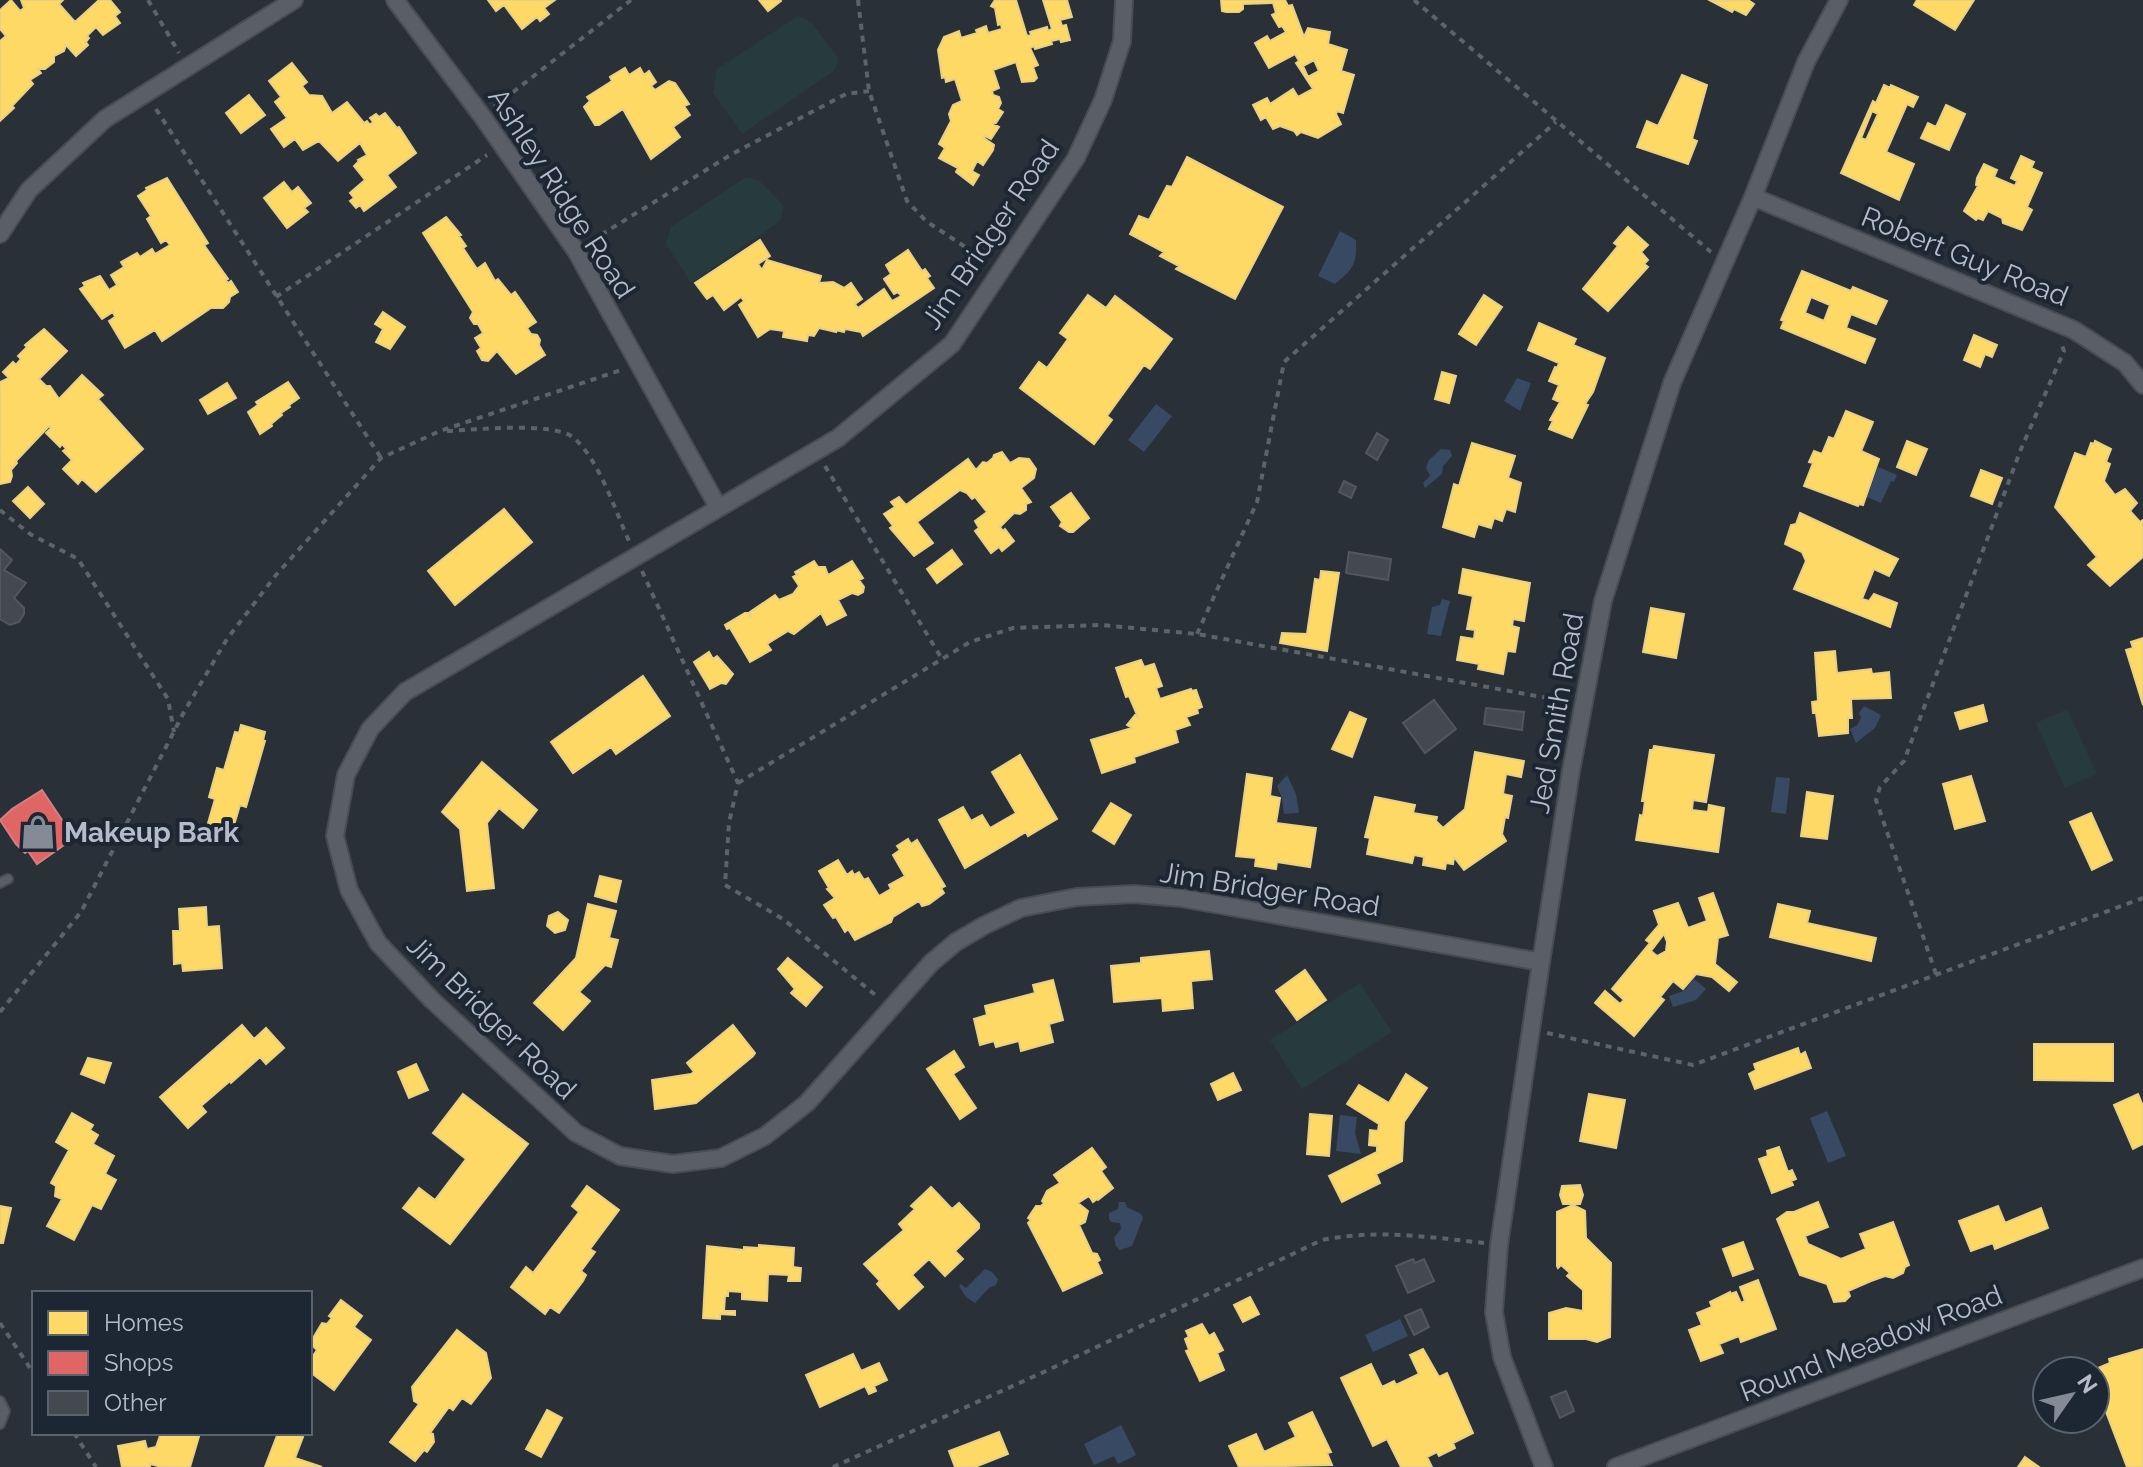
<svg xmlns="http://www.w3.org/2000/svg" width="2143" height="1467" viewBox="0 0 2143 1467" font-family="Raleway,sans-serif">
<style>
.green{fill:#273a3e}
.water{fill:#384963}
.homes{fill:#ffd966;stroke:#e8d084;stroke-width:2;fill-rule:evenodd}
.shops{fill:#e06666;stroke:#d38084;stroke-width:2}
.building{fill:#444950;stroke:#52575f;stroke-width:2}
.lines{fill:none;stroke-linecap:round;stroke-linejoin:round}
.lane-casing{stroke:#484c53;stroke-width:12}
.street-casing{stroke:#484c53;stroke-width:20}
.path{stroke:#5d636a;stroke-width:4;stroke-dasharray:6 6;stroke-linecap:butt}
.lane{stroke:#5a5e66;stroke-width:8}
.street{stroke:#5a5e66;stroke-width:16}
.labels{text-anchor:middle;stroke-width:8;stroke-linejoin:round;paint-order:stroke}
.street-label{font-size:28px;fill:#b4bcc9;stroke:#1d2633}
.poi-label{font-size:28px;font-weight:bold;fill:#b4bcc9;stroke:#1d2633;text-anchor:start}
</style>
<rect width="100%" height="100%" fill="#2a3038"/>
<path class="green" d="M798,16l14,7 26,35 -3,12 -93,64 -29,-41 4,-24z
M746,177l14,4 24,25 -4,15 -89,62 -25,-39 5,-17z
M2067,709l30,65 -32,14 -29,-65z
M1360,983l32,49 -90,57 -32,-49z"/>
<path class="water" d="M1340,231l16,9c1,25 -3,29 -21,44l-17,-8z
M1517,378l14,5 -11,28 -16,-10z
M1156,404l16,12 -28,36 -16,-12z
M1441,449l9,1 2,6 -9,10 -1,8 -17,14 -2,-5 7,-7 -4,-8 3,-8z
M1878,467l19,8 -3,7 -3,-1 -10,22 -14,-6z
M1442,599l8,2 -9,35 -14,-2 5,-27 8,-2z
M1864,706l17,9 -6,13 -19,15 -6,-14 7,-4 4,-7 -2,-5z
M1287,775l9,19 3,19 -15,1 -2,-16 -5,-12z
M1776,777l14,1 -4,36 -15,-2z
M1694,979l12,10 -10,11 -23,7 -4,-11 15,-5z
M1827,1111l19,45 -18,7 -18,-45z
M1340,1115l17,2 -2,16 6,21 -25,-3z
M1119,1202h6l2,5 14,7 2,4 -11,28 -12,4 -4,-4 -2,-8 7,-9 -1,-6 -9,-1 -2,-3v-6l9,-4z
M985,1269l7,3 6,7 -2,6 -7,3 -14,15 -9,-6 -7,-11 2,-2 5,4z
M1400,1319l8,17 -35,16 -8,-17z
M1121,1425l15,30 -18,9 -4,-8 -20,9 -10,-21z"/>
<path class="homes" d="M11,0l9,11 4,-3 -3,-8h42l-4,4 16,18 24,-22h11l10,12 -5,4 5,7 -17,12 -7,-8 -9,9 2,2 -3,4 2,3 -12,11 -10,-11 -2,6 -10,5v6l-9,7h-7l3,4 -11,7 3,4 -21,22 2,2 -14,13v-80l6,-5 -6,-7v-19z
M488,0h67l-11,8 5,6 -9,7 -3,-4 -15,12 -18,-24 -8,6z
M759,0h21l1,1 -13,10z
M995,0h21l11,36 4,-1 -1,-3 17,-5 1,4 4,-2 -9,-29h24l5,17 -12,3 2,6 4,-1 4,15 -9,2 -1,-3 -9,2 1,3 -17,5 -1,-3 -4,2 8,17 -5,2 4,11 -3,3 -12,1 -6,-20 -23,8 6,18 -7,3 1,4 6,2 2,6 -3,6 5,3 -7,11 -3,1 6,3 -8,12 -6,-3 -1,2 10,7 -1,5 -10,15 -6,-4 -5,10 7,4 -6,10 -17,-13 2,-4 -19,-10 6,-10 -6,-4 12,-23 -2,-7 4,-9 9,-4 -7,-22 -9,3 -1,-5 -3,1 -4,-28 6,-13 15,-6 2,7 16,-5 -1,-3 10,-4 2,7 14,-4 -1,-5 -3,1 -3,-17 -4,-2z
M1221,0h64l3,6 4,-1 12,32 4,-9 22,4 -2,12 19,6 -6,21 13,4 -11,38 -6,-2 -1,3 5,10 -23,14 -17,-6 -4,3 -3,-4 -14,-5 -7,3 -7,-12 -5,3 -8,-15 14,-7 3,6 23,-15 5,8 15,-8 -17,-26 3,-2 -4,-7 -26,14 -14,-25 12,-7 3,5 16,-9 -4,-6 -3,1 -7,-12 4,-2 -3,-10 -30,1v5l-4,3h-13l-4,-1zM1314,60l5,11 -11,6 -5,-11z
M1748,0l6,4 -8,11 -12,-6 -2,3 -21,-11z
M1917,0h57l-19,30 -41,-25z
M292,63l15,19 -5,4 7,9 13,1 10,17 15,-11 17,21 3,-2 3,4 3,-3 -3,-4 6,-4 3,3 6,-4 12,15 2,-1 17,26 -29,22 9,12 -32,24 -4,-6 -4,3 -6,-7 4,-3 -4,-5 15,-13 -11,-14 5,-5 -1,-1 9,-5 -7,-12 -22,18 -19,-20 -16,9 -8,-11 -11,8 -13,-18 16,-11 -12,-16 6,-5 -12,-16z
M625,68l4,7 11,-7 4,7 5,-4 7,11 -5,4 4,4 14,-9 6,2 14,21 -5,2 6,9 -17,12 7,10 -29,22 -28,-50 -24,16h-4l-11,-18 6,-6 -3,-4 25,-16 -2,-4z
M1682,75l25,10 -15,54 5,2 -9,23 -51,-17 10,-26 11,5z
M1884,85l6,3 1,-3 27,12 -5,10 -6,-3 -21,48 28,12 -15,36 -58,-27 32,-72 3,2zM1872,111l6,3 -12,26 -5,-2z
M249,95l16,20 -24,18 -15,-20z
M1946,105l19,9 -16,36 -28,-12 7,-15 8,4z
M2021,156l13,6 -3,6 11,5 -15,34 5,3 -10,20 -19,-7 -1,-5 -14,-7 -5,9 -5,-2 -2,2 -12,-9 14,-25 -2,-1 1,-7 7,-14 13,6 -3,7 21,9 2,-5 -6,-3z
M1187,157l96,50 -48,92 -59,-30 3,-3 -19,-10 4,-4 -34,-18 9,-18 10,4 18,-34 5,1z
M167,178l41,65 -4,2 24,34 -2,1 2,3 3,-2 7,11 -8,5 -1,5 -6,6h-12l-49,33 -7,-11 -30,18 -16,-27 6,-4 -2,-5 -11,7 -22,-30 5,-3 -2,-3 17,-7 9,14 8,-5 -6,-10 13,-8 -3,-5 16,-9 3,4 12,-8 3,5 15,-9 -4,-5 -5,3 -14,-24 4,-3 -13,-20 9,-6 -1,-2z
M284,182l8,10 6,-5 13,16 -7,5 4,4 -21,16 -23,-30z
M446,217l15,18 -2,1 7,10 -3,2 14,21 8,-6 10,18 3,-2 13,16 4,-3 21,30 -9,6 4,6 6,1 3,5 -1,5 6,10 -29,19 -19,-23 -9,10 -6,-1 -5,-9 4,-3 -6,-10 8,-5 -5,-9h-4l-4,-6 3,-6 -50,-79z
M1628,227l20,18 -7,7 7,8 -4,4 4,3 -40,44 -25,-22 35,-43 -4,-3z
M760,240l10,16 -12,8 4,6 5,-10 54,16 -2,7 14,-1 11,6 7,-5 11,16 -7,5 3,4 26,-19 8,12 9,-5 -3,-4 -4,2 -10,-15 7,-5 -5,-9 22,-15 14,21 3,-2 5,7 -3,2 7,10 -71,48 -2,-4 -16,-3 -1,3 -8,-2v2l-17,-4 -5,8 -6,-1 -1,6 -24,-4 1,-6 -14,-2 -12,8 -19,-32 5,-4 -3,-4 -17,13 -11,-15 -6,4 -12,-16z
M1802,271l49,20 2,-4 34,14 -11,23 -25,-10 -5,14 29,11 -10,24 -84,-35 3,-7 -3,-1zM1811,297l19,8 -6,16 -19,-8z
M1088,295l18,13 9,-12 57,43 -22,30 -6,-4 -37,51 5,4 -18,24 -74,-56 19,-26 8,6 21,-29 -8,-6z
M1484,295l18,12 -26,38 -17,-11z
M383,312l22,15 -15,22 -14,-7 7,-13 -8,-5z
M1539,323l37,16 -3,6 32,13 -12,34 -8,12 3,1 -16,33 -23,-9 4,-8 -3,-1 10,-18 -7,-3 6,-14 -10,-4 6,-14 2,1 2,-5 -31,-13z
M44,329l23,22 -28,28 7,7h4l9,13 23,-24 21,20 -5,4 45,50 -47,43 -14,-13 -4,5 -15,-15 9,-9 -9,-9 3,-2 -4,-5 -2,3 -14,-14 5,-5 -2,-2 -33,35 1,2 -6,7 1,6 -2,6 -10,2v-102l9,-4 -6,-6 10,-10 3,3 5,-6 -3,-3 9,-9 -2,-2z
M1974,335l23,10 -5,12 -7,-3 -5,13 -16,-7z
M1442,372l14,4 -7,27 -14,-4z
M288,382l11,16 -10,7 1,2 -9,6 1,2 -11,9 1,2 -12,8 -12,-22 10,-7 -2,-3z
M227,383l9,15 -28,16 -8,-14z
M1846,411l27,11 -12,29 18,8 -16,46 -4,-1 -1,2 -54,-20 9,-23 -4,-1 5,-11 8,3 7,-17 5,2z
M1907,441l20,8 -11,26 -19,-8z
M2095,441l16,8 -5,13 4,2 -6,17 11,14 10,-6 12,14 -7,8 10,11 3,-2v37l-33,29 -22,-21 9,-8 -42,-50 20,-54 11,4 5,-14 3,1z
M1472,443l43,13 -7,22 13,5 -6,29 -9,-3 -4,12 -8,-3 -3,10 -13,-4 -4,13 -31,-10 11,-43 5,2z
M1002,452l8,11 9,-5 10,1 7,10 -2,9 -13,10 10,14 -5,2v6l-6,4 -6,-1 -14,14 3,4 2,-2 9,12 -12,10 -3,-4 -8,6 -16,-22 4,-3 -4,-7 12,-9 -12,-15 -3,2 -5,-6 -7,-3 -43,32 16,21 -19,13 -24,-28 3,-2 -9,-12 11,-7 -4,-5 8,-5 7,8 62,-46 8,11 7,-8 4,1 6,-5 1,-3z
M1981,470l21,8 -10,26 -21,-8z
M28,487l16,17 -14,14 -17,-17z
M1071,493l18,25 -16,14h-4l-9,-6 2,-4 -11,-15z
M504,509l28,33 -77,63 -27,-34z
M1800,513l98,46 -9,17 -15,-7 -12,30 7,2 5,-7 23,9 -7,24 -96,-38 12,-28 -4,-9 -17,-8 6,-19 5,-1z
M952,550l10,14 -25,19 -10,-14z
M814,561l4,6h7l3,8 24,-14 11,17 -4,2 5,7 -1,5 -5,3 -6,-2 -14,7 8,15 -19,10 -6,-12 -27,21 -6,-3 -21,13 4,6 -21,12 -20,-34 -3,1 -2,-4 20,-12h4l2,4 -1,-5 25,-17 4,5 14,-6 6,-8 -6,-9 4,-2 -2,-3z
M1463,569l67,14 -6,38 -11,-2 -1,7 7,2 -4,24 -8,-1 -4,23 -25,-5 1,-5 -22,-4 4,-23 13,2 1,-9 -8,-1 6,-33 -14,-3z
M1321,571l18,2 -12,78 -47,-8 2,-10 25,1 8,-55 5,1z
M1651,608l33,6 -8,44 -33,-6z
M2143,638v67l-17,-55 7,-2 -2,-6z
M1835,651l2,22 34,-4 1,5 17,-2 2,26 -40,1 1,19h-4v15l-29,3 -3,-23h-3l-1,-11 6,-1 -3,-48z
M709,652l4,7 4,-3 16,18 -7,10 -5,-1 -11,6 -16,-27z
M1141,660l3,7 10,-3 8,22 -6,2 4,11 31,-10 1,2 4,-1 6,17 -5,2 1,4 -12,4 4,8 -15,5 3,12 -44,15 1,5 -33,11 -11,-33 41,-12 -5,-3 8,-10 3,2 -9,-21 -3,1 -10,-29z
M643,676l27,40 -54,38 -5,-7 -38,26 -22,-31z
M1983,705l4,16 -27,8 -5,-16z
M1350,712l16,7 -14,38 -20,-8z
M241,725l24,7 -2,8 2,1 -19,66 -6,-2 -8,27 -4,-1 -1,4 -17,-5 1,-6 -3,-1 7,-24 -6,-2 8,-29 7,2 11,-38 4,1z
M1654,746l60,9 -8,47 -13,-2 -1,10 16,2 1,-7 15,3 -6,44 -82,-12 4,-25 3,1 2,-15h-3l8,-51h3z
M1475,752l49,9 -3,16 -15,-3 -3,20 9,2 -4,22 -3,-1 -3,17 4,7 -42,29 -10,-13 -1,7 -7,-1 -1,6 -22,-4 1,-8 -10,-2 -2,8 -45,-9 3,-16 -5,-1 10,-40 40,8 -2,8 24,4 -1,4 7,7 22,-19z
M1020,755l37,64 -29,17 -2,-4 -61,36 -26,-48 24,-13 8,14 11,-6 8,13 26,-15 -24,-41z
M482,762l55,48 -14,18 -24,-20 -12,15 7,65 -27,3 -7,-62 -18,-17z
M1247,774l25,4 -2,18 10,2 -4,25 40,5 -6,39 -33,-5 -1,7 -21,-3 1,-8 -20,-2z
M1971,776l14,45 -30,8 -12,-45z
M1807,792l26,4 -6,43 -26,-3z
M1111,803l20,12 -17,29 -21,-13z
M2091,813l21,47 -20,10 -22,-48z
M908,839l3,5 6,-4 28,46 -4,2 3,5 -15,11 -7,2 -3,-5 -26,16 -2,5 -36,18 -7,-11 -3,3 -9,-15 -3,1 -9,-13 11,-7 -8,-9 2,-1 -10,-17 19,-11 9,15 5,-4 2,4 5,-3 5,8 4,-2 11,18 12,-7 -2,-4 16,-9 -12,-21 7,-5 -3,-4z
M600,876l21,5 -5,21 -21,-6z
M1713,893l15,42 -10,3 -3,26 22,18 -8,9 -17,-14 -16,-3 -13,15 -10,-8 -13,16 4,3 -30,36 -39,-33 10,-12 15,13 4,-4 -12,-11 38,-46 -4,-3 13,-15 -5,-14 24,-8 10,25 19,-7 -8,-23zM1664,934l3,8 -1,9 -9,5 -6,-5z
M588,904l28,7 -7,27 9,2 -7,27 -6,-2 -26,27 11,9 -27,29 -29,-27 42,-45z
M1778,904l32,7 -3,12 69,15 -5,23 -101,-24z
M206,907l1,20 12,-1 3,42 -39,3 -1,-8 -8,1 -1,-33h7l-1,-22z
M558,912l10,8 -3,10 -10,3 -8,-7 2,-10z
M1209,951l3,28 -21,2 2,27 -30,3 -1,-13 -48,4 -3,-36 30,-3v-5z
M788,958l34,29 -16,19 -15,-13 4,-4 -17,-20z
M1305,970l21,30 -29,20 -21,-29z
M1053,980l10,40 -14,4 4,18 -32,9 -2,-10 -23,6 -2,-6 -14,4 -6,-26 13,-4 -2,-9 50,-13 -2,-8z
M242,1025l12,14 12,-11 18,20 -18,16 -6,-7 -29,26 -1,-2 -29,25 5,6 -18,16 -28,-31z
M733,1025l22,28 -2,3 -57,47 -41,6 -3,-29 39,-6 3,-2 -7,-9z
M2034,1044h79v37l-79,-1z
M1798,1048l2,7 5,-3 6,16 -56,21 -6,-15 7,-4 -2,-6z
M954,1051l10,16 -11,7 23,34 -16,11 -33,-50z
M88,1058l23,5 -7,20 -23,-9z
M416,1064l12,26 -19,8 -11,-26z
M1233,1073l8,17 -23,10 -7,-16z
M1406,1074l21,14 -23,34 -2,39 -26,13 4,9 -38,19 -13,-26 48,-24v-6l-8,-1 1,-15 8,1 1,-7 -32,-20 12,-19 30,18z
M463,1094l65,50 -78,100 -47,-36 16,-20 16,12 31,-41 -33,-26z
M1589,1094l36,6 -9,48 -36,-7z
M2138,1094l5,12v38l-10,5 -19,-44z
M72,1113l21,12 -3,5 8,5 -5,9 21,12 -9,18 11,6 -15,29 -9,-4 -18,35 -27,-14 15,-27 -7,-3 1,-10 -5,-3 18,-33 -13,-8z
M1310,1114l22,2 -3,40 -22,-2z
M1779,1147l9,25 4,-2 4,9 -5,2 2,4 -21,8 -13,-34 9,-3 -1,-5z
M1092,1148l14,19 -5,4 12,17 -15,12 -1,-1 -4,3 -4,-6 -11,7 10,8 -3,11 -6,3 13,28 5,1 3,6 -3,2 5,11 -39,18 -35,-68 3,-3 -3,-2 8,-12h5l3,-3 -2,-2 5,-10 13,-8 -6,-8z
M1580,1185l3,10 -3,9h-17l-3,-9 2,-9z
M587,1186l32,24 -29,39 5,3 -14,19 5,4 -3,6 -24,32 -9,-6 -5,7 -34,-27 15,-20 7,6 46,-61 -7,-6z
M931,1187l21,22 7,-6 20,21v4l-24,23 8,8 -18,17 -16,-17 -17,16 11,12 -24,22 -22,-25 3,-3 -16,-17 40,-34 -5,-6 16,-15 -4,-3z
M1818,1202l10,25 -23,9 3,8 33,15 25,-10 -6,-15 33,-12 16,43 -4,2 -2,6 -10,5 -8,-2 -14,5 -23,10 2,5 -5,5 -11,1 -7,-18 -27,-9 -23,-56 10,-7h7z
M1573,1205l12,6 1,27 25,25 -1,74 -13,5 -11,-3h-37v-26l17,-5 17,3v-21l-16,-14 3,-3 -9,-8 -3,3 -1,-2v-54z
M0,1206l11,2 -8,35h-3z
M1998,1206l7,17 36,-15 7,20 -53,21 -2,-6 -22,8 -12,-30z
M1743,1242l10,27 -20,7 -10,-27z
M759,1245l35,3 -1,19 8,1 -1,13h-12l1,-6 -21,-1 -1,27 -25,-2v-7l-14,-1v5h-3l-1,15h11v4l-15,-1v5l-17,-1 4,-72 37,4v-3l15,1z
M1758,1280l18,49 -35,13 -2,-6 -20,8 4,9 -22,8 -12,-31 13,-5 -5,-12 15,-6 -2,-5 20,-10v2l6,-2 5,11 4,-2 -5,-14z
M1250,1297l9,17 -16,8 -9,-17z
M341,1300l21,16 -8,11 17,13 -37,50 -24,-18v-12l7,-10 -7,-7 12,-20 5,1 5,-6 -3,-2z
M1202,1324l7,12 5,-3 9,17 -6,3 7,17 -24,11 -14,-30 3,-1 -4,-11 4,-2 -3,-6z
M457,1330l29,23 5,25 -20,26 -9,-6 -9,12 -4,-3 -19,26 3,1 1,8 -7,10 -3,-2 -9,11 -25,-19 29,-38 -5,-3 -2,-14z
M1423,1349l16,28 8,-4 26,60 -20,10 2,5 -16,8 -2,-4 -10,5 5,10h-31l-14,-28 -14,7 -32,-68 30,-14 11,23 12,-6 2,4 23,-11 -9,-19z
M2143,1349v118h-16l-32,-84v-12h-4l19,-8 -1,-4z
M853,1354l8,17 18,-8 8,17 -13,6 2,5 -7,3 -4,-8 -45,21 -14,-32z
M547,1410l15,8 -21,39 -15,-8z
M1312,1412l19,40 -4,1 5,12 -93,2 -10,-21 27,-12 8,18 32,-15 -7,-14z
M999,1432l9,22 -33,13h-20l-6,-16z
M161,1433h39l-10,34h-28l-12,-3v3h-28l-4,-21 27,-5 2,8 9,-2z
M278,1433h16l9,4 -8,21 27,9h-57z
M2025,1457l14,10h-21z"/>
<path class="shops" d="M42,790l32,48 -37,26 -9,-13 -3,2 -9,-9 -16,-24 12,-11z"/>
<path class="building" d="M1377,433l11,7 -11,20 -11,-7z
M1344,481l12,6 -5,11 -12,-6z
M0,549l12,11 -8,10 22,13 -12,15 10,10v6l-5,8 -9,3 -10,-6z
M1349,552l42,7 -3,21 -42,-7z
M1434,700l22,29 -31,24 -22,-30z
M1486,708l38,4 -2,18 -38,-6z
M1413,1259l2,4 9,-4 10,22 -26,12 -12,-27z
M1421,1309l8,18 -15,8 -9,-19z
M1566,1391l8,20 -14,7 -9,-21z"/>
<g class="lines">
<g class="lane-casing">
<path id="lane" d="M0,883l8,-4
M0,1401l5,10 -5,13"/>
</g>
<g class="street-casing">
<path id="street" d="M395,0l87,116 94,135 142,256
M1124,0l-2,41 -19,59 -27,58 -124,186 -114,94 -433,254 -35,37 -24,46 -11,61 14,54 29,53 54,57 144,133 44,23 53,8 48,-6 44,-22 42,-33 124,-140 25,-21 29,-17 36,-17 56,-11 57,-3 47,4 360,64
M1753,197l321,133 51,33 18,22
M0,234l29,-44 76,-71 189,-119
M1544,1467l-42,-110 -8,-45 5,-67 42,-283 30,-191 32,-170 69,-218 81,-186 53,-135 33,-62
M1616,1467l527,-199"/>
</g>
<path class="path" d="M148,0l31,53
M858,0l11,91 38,110 19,20 62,41
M1414,0l297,252
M494,107l137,-107
M156,109l225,349
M591,241l141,-87 114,-60 23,-3
M276,297l211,-142
M447,431c28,-1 107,-10 127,7 25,22 41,72 55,103
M825,466l117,193
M0,510l30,24 48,25 90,140 6,33
M642,571l96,212 -9,40 -4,62 58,34 96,79
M1197,634l60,-132 27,-140 272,-240
M738,783l232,-141 43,-14 88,-3 96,9 367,67
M1936,974l-60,-174 4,-13 24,-26 117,-312 43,-98 -3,-8
M0,1012l81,-100 103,-200 43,-73 49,-64 105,-117 59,-27 181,-61
M1547,1033l146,32 450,-167
M0,1323l34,51
M74,1433l22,34
M833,1467l213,-96 276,-131c53,-11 108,-3 162,3"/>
<use href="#lane" class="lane"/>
<use href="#street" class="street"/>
</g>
<defs>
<g id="shop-bare" transform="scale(2.76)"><path d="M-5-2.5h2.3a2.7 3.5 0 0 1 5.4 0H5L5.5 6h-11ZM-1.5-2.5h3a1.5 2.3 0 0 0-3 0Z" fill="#848b96" stroke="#1d2633" stroke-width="2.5" paint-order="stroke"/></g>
</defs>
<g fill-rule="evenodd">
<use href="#shop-bare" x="38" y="832"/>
</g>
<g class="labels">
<g class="street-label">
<text transform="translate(562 193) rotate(57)" y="10">Ashley Ridge Road</text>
<text transform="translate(990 234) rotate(-56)" y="10">Jim Bridger Road</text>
<text transform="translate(1965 256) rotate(22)" y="10">Robert Guy Road</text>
<text transform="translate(1556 713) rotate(-80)" y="10">Jed Smith Road</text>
<text transform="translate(1270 889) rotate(9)" y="10">Jim Bridger Road</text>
<text transform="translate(492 1017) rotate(44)" y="10">Jim Bridger Road</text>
<text transform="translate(1871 1343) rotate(-21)" y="10">Round Meadow Road</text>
</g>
<g class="poi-label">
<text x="64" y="842">Makeup Bark</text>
</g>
</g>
<rect x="32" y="1291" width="280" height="144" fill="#1d2633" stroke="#59626f" stroke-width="2"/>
<rect x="48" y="1311" width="40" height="24" fill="#ffd966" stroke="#59626f" stroke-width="2"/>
<text x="104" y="1331" font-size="24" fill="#b4bcc9">Homes</text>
<rect x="48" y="1351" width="40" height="24" fill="#e06666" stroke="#59626f" stroke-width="2"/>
<text x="104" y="1371" font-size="24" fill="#b4bcc9">Shops</text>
<rect x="48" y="1391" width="40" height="24" fill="#444950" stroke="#59626f" stroke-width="2"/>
<text x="104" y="1411" font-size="24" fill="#b4bcc9">Other</text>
<g transform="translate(2071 1395) rotate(56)"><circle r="38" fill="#1d2633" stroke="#59626f" stroke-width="2"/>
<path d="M0-6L14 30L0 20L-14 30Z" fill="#848b96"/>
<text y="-12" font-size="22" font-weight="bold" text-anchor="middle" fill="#b4bcc9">N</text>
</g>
</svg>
